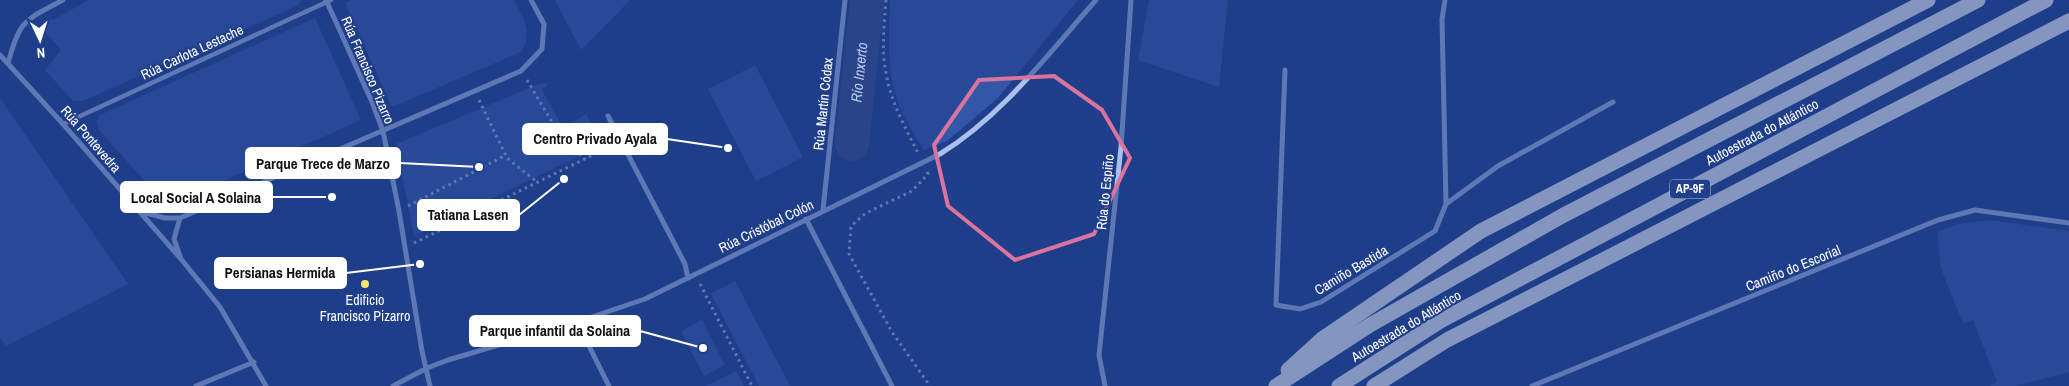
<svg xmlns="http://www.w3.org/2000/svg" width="2069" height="386" viewBox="0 0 2069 386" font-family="'Archivo Narrow',sans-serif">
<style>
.green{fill:#3357a8}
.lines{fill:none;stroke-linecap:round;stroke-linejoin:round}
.river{stroke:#354c85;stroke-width:34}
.path{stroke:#abbfec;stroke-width:3;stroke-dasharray:2.5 4;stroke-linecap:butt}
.pedestrian{stroke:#abbfec;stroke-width:4.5}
.minor{stroke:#abbfec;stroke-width:5}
.motorway{stroke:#fff;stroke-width:15}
.marked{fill:none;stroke:#da749d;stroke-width:4;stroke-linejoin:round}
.poi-dot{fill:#fae56b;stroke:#1f3e8b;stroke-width:2}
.labels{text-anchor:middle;stroke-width:4;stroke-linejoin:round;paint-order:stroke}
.shield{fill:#1f3e8b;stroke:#bcc5dc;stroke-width:1}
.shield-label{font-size:12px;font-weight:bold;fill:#fff}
.street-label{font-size:14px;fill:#fff;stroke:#1f3e8b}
.poi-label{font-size:14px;fill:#fff;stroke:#1f3e8b}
.water-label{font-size:15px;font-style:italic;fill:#b7caf3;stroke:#1f3e8b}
.leader{fill:none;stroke:#fff;stroke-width:2}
.callout-dot{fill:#fff;stroke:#1f3e8b;stroke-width:2}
.callout{fill:#fff;stroke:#fff;stroke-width:2}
.callout-label{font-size:15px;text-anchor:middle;font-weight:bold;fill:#111}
</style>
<rect width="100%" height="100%" fill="#1f3e8b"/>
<path class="green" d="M89,0h212l-2,5 -216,96h-10l-28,-31 16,-20 -22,-25 9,-7 5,2z
M351,0h163c10,19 19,33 7,52l-129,55 -47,-104z
M555,0h75l-49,50z
M890,0h188l-81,99 -50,42 -23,9c-7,-11 -14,-22 -20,-34 -18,-36 -16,-77 -14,-116z
M1149,0h79l-9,87 -81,-27z
M315,18l46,102 -194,86 -68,-76 -3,-8 4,-7z
M755,65l48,92 -47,24 -48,-92z
M549,83l-7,7 21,38 23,-14 16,31 -188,91 -18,-92 143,-60z
M0,98l128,186 -122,62 -6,-9z
M1990,220l79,11v141l-54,14h-26l8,-4 -24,-62 -9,3 -3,-4 -20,-51 -4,-36 20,-8z
M735,281l55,105h-31l-48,-92z
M702,320l23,45 -21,11 -23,-45z
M736,371l8,15h-38z"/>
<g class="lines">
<path class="river" id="s1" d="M852,144l15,-144"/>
<path class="path" d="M886,0c-2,25 -5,53 1,78 5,26 19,51 31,75
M527,80l31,52 27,27
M479,100l28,58 30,24
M927,172l1,2 -16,17 -46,22 -15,13 -2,28 43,78 38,54
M408,206l98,-51
M414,243l199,-98
M700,284l52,102"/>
<path class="pedestrian" d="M63,124l268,-124"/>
<path class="minor" d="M326,0l46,102 11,29 16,80 23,140 8,35
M0,55l63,69 118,135 39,48 46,79
M8,64c11,-44 17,-44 55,-64
M1285,70l-9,235 24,4 21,-7 114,-71 11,-27 -4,-185 3,-19
M608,116l77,148 3,14
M1446,204l52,-38 115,-64
M823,210l22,-210
M139,211l26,7h15l341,-147 21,-22 2,-25 -13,-24
M806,219l86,167
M180,256l-6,-17 6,-21
M577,322l32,64
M196,386l58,-24
M393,386l34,-18 21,-8 129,-38 68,-23 295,-145c63,-39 108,-100 156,-154
M1105,386l-6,-31 22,-208 10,-147
M1532,386l406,-166 37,-10 94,13"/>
<path class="motorway" d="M1288,370l34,-31 159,-108 447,-231
M1276,386l94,-61 192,-109 416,-216
M1339,386l103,-66 604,-320
M1374,386l73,-46 622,-319"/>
</g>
<path d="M0 0H2069V386H0ZM1054,76l48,34 28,48 -36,76 -79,26 -67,-54 -14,-61 45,-65z" fill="#1f3e8b" fill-opacity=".55" fill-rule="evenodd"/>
<path class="marked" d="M1054,76l48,34 28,48 -36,76 -79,26 -67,-54 -14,-61 45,-65z"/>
<circle class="poi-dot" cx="365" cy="284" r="5"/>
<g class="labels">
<rect class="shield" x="1670" y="179.5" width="40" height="19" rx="4"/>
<g class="shield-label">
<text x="1690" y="193">AP-9F</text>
</g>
<g class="street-label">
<text transform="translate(192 52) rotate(-25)" y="5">Rúa Carlota Lestache</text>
<text transform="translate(368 70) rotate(67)" y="5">Rúa Francisco Pizarro</text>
<text transform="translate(823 104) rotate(-84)" y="5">Rúa Martín Códax</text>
<text transform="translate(1762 132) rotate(-28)" y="5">Autoestrada do Atlántico</text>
<text transform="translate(91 139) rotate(49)" y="5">Rúa Pontevedra</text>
<text transform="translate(1105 192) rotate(-84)" y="5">Rúa do Espiño</text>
<text transform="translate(766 226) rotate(-26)" y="5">Rúa Cristóbal Colón</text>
<text transform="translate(1793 268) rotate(-22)" y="5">Camiño do Escorial</text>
<text transform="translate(1351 270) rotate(-31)" y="5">Camiño Bastida</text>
<text transform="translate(1406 326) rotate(-31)" y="5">Autoestrada do Atlántico</text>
</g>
<g class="poi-label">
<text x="365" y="305">Edificio<tspan x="365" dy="16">Francisco Pizarro</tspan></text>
</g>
<g class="water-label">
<text dy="5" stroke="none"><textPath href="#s1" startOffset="72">Río Inxerto</textPath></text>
</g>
</g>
<path class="leader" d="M728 148L667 139M479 167L400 163M332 197L272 197M564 179L519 215M420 264L346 273M703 348L640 331"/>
<g class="callout-dot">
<circle cx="728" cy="148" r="5"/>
<circle cx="479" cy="167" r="5"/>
<circle cx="332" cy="197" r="5"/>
<circle cx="564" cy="179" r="5"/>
<circle cx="420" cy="264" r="5"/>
<circle cx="703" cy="348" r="5"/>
</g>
<g class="callout">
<rect x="523" y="124" width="144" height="30" rx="5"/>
<rect x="246" y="148" width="154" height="30" rx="5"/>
<rect x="121" y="182" width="151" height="30" rx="5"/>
<rect x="418" y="200" width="101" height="30" rx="5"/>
<rect x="215" y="258" width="131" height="30" rx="5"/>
<rect x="470" y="316" width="170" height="30" rx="5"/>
</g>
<g class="callout-label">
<text x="595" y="144">Centro Privado Ayala</text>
<text x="323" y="169">Parque Trece de Marzo</text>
<text x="196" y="203">Local Social A Solaina</text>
<text x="468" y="220">Tatiana Lasen</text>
<text x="280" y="278">Persianas Hermida</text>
<text x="555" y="336">Parque infantil da Solaina</text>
</g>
<g transform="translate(40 40) rotate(176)" stroke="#1f3e8b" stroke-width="4" paint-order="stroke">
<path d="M0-4L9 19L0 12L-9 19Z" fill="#ffffff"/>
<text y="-8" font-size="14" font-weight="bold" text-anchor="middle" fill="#ffffff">N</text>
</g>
</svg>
